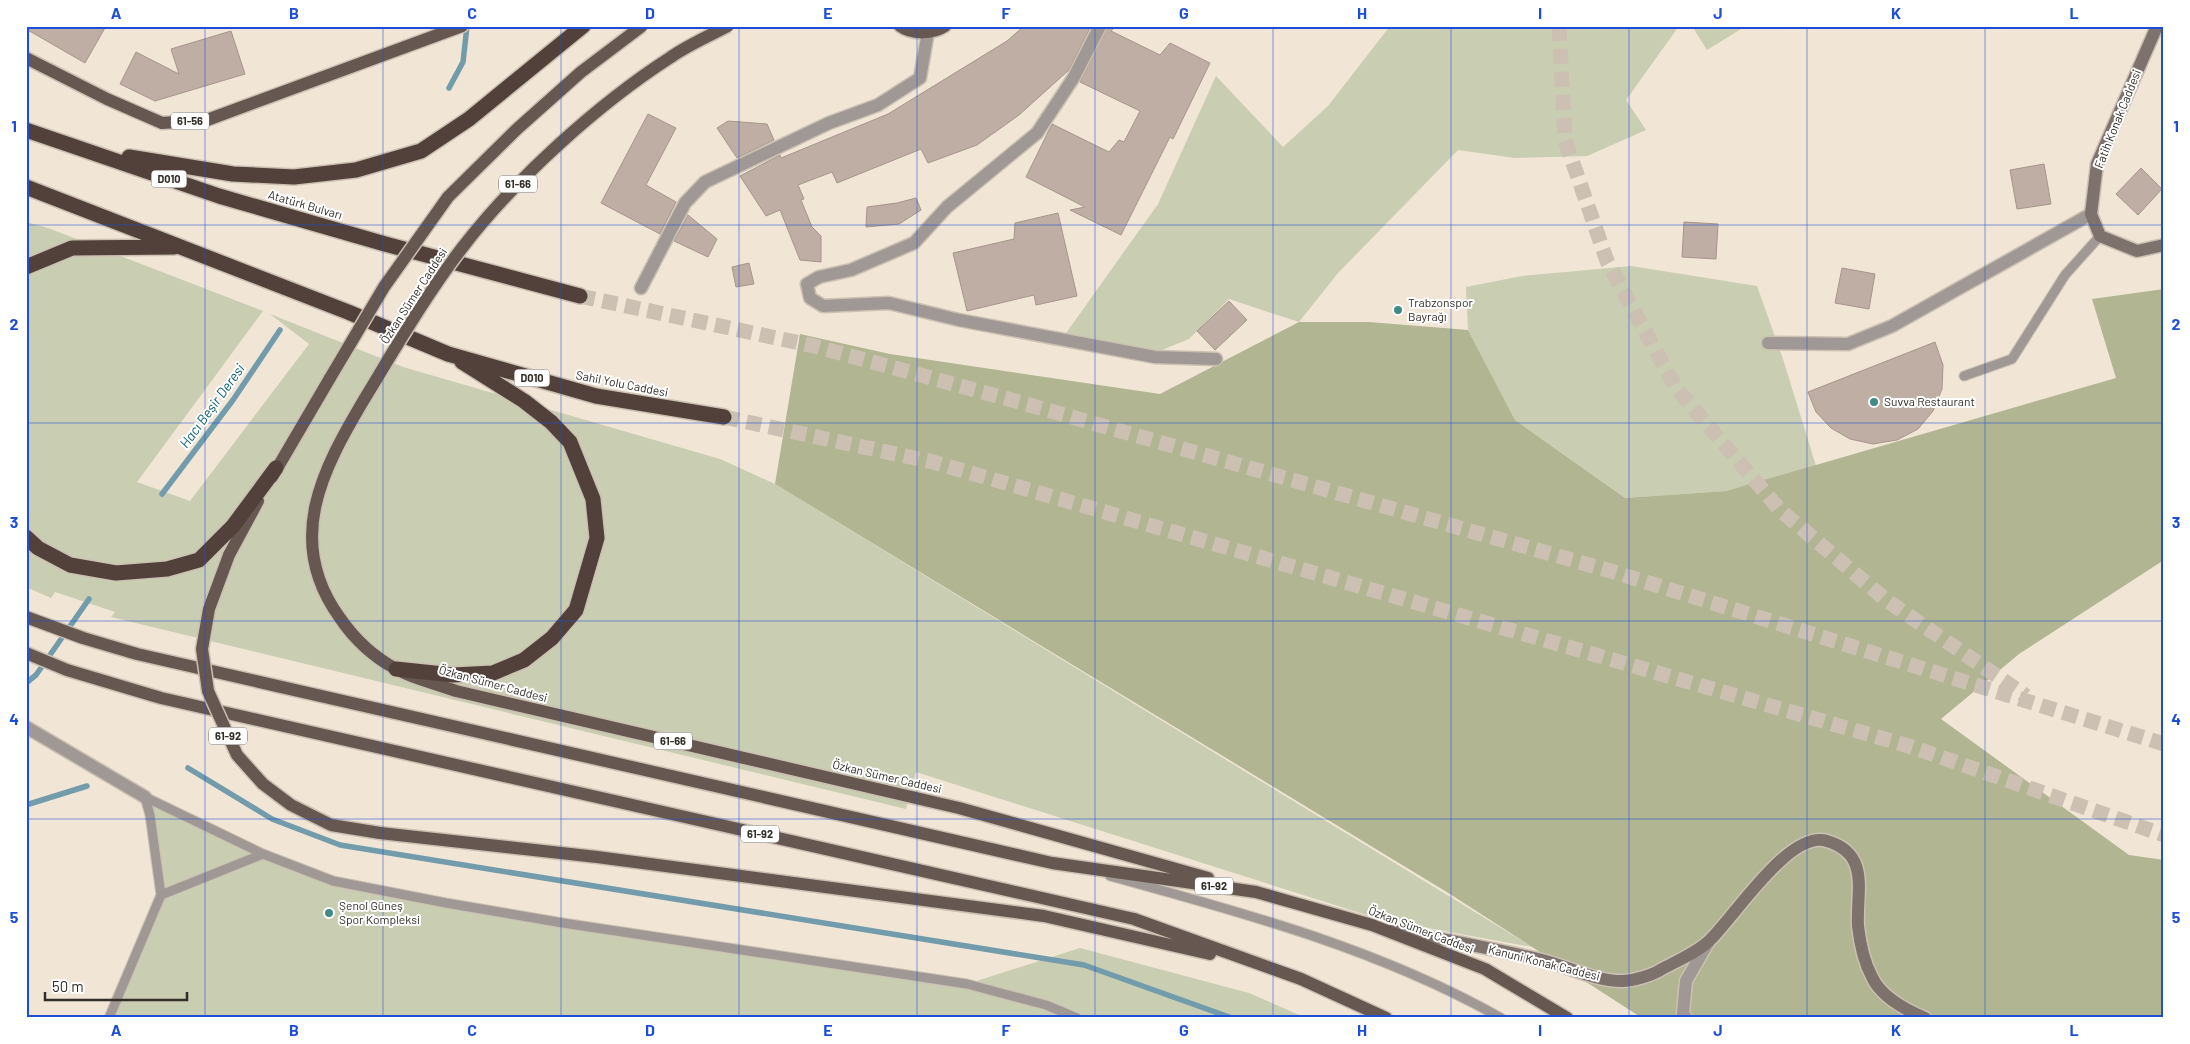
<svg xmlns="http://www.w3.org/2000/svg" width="2190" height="1044" viewBox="0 0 2190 1044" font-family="Barlow,sans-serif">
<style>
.green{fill:#c9cdb1}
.forest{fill:#b1b591}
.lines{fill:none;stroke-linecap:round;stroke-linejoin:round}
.stream{stroke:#729bab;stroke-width:5.5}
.building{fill:#bfaea3;stroke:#a6958b}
.highway-tunnel{stroke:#cbc0b2;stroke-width:15;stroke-dasharray:15 8;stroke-linecap:butt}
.lane-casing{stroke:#cbc0b2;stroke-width:11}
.street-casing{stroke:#cbc0b2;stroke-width:15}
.secondary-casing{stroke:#cbc0b2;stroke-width:15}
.primary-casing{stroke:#cbc0b2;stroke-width:15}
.highway-casing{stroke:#cbc0b2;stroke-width:18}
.lane{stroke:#a09894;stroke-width:9}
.street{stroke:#a09894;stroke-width:12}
.secondary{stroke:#7e726d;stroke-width:12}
.primary{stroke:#665851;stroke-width:12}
.highway{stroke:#51413a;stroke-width:15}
.primary-bridge-casing{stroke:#cbc0b2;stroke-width:15;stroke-linecap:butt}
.primary-bridge{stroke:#665851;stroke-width:12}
.grid{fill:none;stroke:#1d4ed8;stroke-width:1;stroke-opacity:0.55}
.poi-dot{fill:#428a88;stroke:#fff;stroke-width:2}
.labels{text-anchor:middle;stroke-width:4;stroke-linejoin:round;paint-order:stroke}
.shield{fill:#fff;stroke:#706d68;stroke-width:1}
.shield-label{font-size:11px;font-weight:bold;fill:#332e28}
.street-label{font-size:12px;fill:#332e28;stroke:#fff}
.poi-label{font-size:12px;fill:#332e28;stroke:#fff;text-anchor:start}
.water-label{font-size:14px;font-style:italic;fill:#0b5f76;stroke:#fff}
.neatline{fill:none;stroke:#1d4ed8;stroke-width:2}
.grid-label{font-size:16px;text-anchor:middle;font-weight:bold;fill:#1d4ed8}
</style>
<rect width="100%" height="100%" fill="#f1e5d5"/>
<path class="green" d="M1390,26h289l-53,74 20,30 -59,26 -72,2 -57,-8 -120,123 -39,49 -70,-23 -40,40 -32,13 -93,-16 94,-132 58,-128 67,71 45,-41z
M1692,26h54l-39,24z
M26,222l22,6 215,83 -126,171 53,19 119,-157 -39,-30 133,53 317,92 55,25 757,463 -153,-28 -463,-147 -10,37 -795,-192 4,-5 -60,-20 -4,6 -25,-11z
M1631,266l126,20 26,73 33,107 -90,25 -101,7 -110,-78 -47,-90 -2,-43 56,-11z
M145,797l188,84 113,22 521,81 113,-36 169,45 57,25h-1197l52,-123z"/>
<path class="forest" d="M2164,289v271l-145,94 -78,65 188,136 35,5v158h-522l-192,-124 -675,-410 25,-150 90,20 270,40 139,-72h70l99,8 47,90 110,78 101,-7 390,-113 -24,-79z"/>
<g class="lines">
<path class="stream" d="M449,88l14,-26 4,-36
M162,494l71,-94 47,-70
M26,683l10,-8 53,-76
M188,768l84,51 68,26 744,120 148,53
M26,805l61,-19"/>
</g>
<path class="building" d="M26,26h80l-21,37 -59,-34z
M1024,26h67l-22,44 -50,45 -42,30 -49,18 -7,-14 -84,34 -5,-11 -34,13 6,14 -3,1 11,27 9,9v26l-21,-2 -20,-50 -14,6 -26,-40 40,-21 1,3 107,-44 119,-73z
M1108,26h8l-5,5 49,24 10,-12 40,20 -37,76 -3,-2 -49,98 -51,-25 15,-3 -59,-30 26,-53 57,28 10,-12 5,2 16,-31 -60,-29z
M231,31l14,43 -90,27 -35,-17 16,-32 43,22 -8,-25z
M648,114l28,14 -30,57 30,17 -16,32 -59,-31z
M728,121l39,3 7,16 -37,18 -20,-30z
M2044,164l7,40 -34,5 -7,-39z
M2141,168l21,21 -24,26 -22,-21z
M916,198l5,12 -22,14 -33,3 1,-20 30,-4z
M1058,213l19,83 -41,9 -2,-10 -67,16 -14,-58 61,-14 1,-16z
M688,215l29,24 -9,18 -34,-16z
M1684,222l34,2 -2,35 -34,-2z
M749,263l5,21 -18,3 -4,-20z
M1842,268l33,6 -6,35 -34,-6z
M1229,301l18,19 -32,30 -18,-19z
M1935,342l8,23 -1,24 -9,22 -15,18 -21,11 -24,4 -23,-5 -19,-11 -15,-16 -8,-20z"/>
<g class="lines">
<path class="highway-tunnel" d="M1559,26l6,114 42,121 69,127 104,122 106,90 140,96
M580,296l234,50 205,56 595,170 550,172
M724,417l209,45 979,285 252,88"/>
<g class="lane-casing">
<path id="lane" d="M1964,376l48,-17 53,-84 35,-39
M145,797l118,57 70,27 113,22 117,20 404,61 79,21 31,13
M1110,876c134,37 269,73 391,142
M161,895l102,-41
M109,1018l52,-123 -11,-80 -5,-18"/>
</g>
<g class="street-casing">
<path id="street" d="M1100,26l-26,51 -37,56 -90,74 -33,36 -63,27 -32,7 -12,7 3,14 13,8 66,-3 70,17 196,37 61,2
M641,288l44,-85 20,-21 124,-59 49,-18 42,-27 8,-46
M1768,343l80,1 44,-18 199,-112
M26,727l119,70
M1686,1018l-3,-5 3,-32 23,-40"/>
</g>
<g class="secondary-casing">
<path id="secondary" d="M2157,26l-60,138 -6,50 9,22 37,15 27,-6
M1393,930c49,9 97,18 145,29 28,6 55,22 84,22 11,0 31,-6 40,-12 15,-8 36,-17 48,-29 25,-24 80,-111 117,-99 44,13 29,51 31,85 2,18 6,36 14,51 9,20 34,33 53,41"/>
</g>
<g class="primary-casing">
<path id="primary" d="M900,26c12,9 33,8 45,0
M26,58l81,41 55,24 45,-3 255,-94
M365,398c-43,72 -81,143 -25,220 15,22 32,38 56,51 18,10 41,15 60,22l503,117 249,70
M272,477l58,-99
M229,555l29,-54
M26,617l57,21 54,16 915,209 204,29 116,33 113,44 82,49
M26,653l41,17 94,28 973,221 167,60 85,39
M380,833l217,24 447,59 166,38"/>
</g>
<g class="highway-casing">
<path id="highway" d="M26,130l193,66 166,48 195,52
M129,157l104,17 61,3 62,-7 65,-19 48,-32 114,-93
M26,187l322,125 100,42 148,42 128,21
M26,267l46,-19 102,-1
M26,537l12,11 32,17 46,8 51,-4 32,-9 34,-34 43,-58
M396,669l57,6 40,-2 31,-13 28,-22 24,-28 21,-72 -4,-39 -23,-57 -19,-20 -27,-21 -62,-39"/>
</g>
<use href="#lane" class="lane"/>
<use href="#street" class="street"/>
<use href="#secondary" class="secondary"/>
<use href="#primary" class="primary"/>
<use href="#highway" class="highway"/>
<g class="primary-bridge-casing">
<path id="primary-bridge" d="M330,378l54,-91 64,-90 69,-68 64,-57 61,-46
M365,398c31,-51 61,-103 97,-150 53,-69 136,-144 209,-191 17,-12 38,-21 57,-31
M229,555l-20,54 -7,40 6,42 29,64 26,29 28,21 40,20 49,8"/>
</g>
<use href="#primary-bridge" class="primary-bridge"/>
</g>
<path class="grid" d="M205,26v992M383,26v992M561,26v992M739,26v992M917,26v992M1095,26v992M1273,26v992M1451,26v992M1629,26v992M1807,26v992M1985,26v992M26,225h2138M26,423h2138M26,621h2138M26,819h2138"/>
<g class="poi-dot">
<circle cx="1398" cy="310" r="5"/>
<circle cx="1874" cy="402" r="5"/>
<circle cx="329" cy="913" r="5"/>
</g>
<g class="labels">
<g class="shield">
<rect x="171" y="112.5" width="38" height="17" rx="4"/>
<rect x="151.5" y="170.5" width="35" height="17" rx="4"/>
<rect x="499" y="175.5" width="38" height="17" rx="4"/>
<rect x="514.5" y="369.5" width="35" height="17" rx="4"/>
<rect x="209" y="727.5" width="38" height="17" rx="4"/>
<rect x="654" y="732.5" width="38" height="17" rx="4"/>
<rect x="741" y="825.5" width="38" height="17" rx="4"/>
<rect x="1195" y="877.5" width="38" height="17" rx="4"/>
</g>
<g class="shield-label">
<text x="190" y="125">61-56</text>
<text x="169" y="183">D010</text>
<text x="518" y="188">61-66</text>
<text x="532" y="382">D010</text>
<text x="228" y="740">61-92</text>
<text x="673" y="745">61-66</text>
<text x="760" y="838">61-92</text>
<text x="1214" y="890">61-92</text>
</g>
<g class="street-label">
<text transform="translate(2118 119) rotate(-68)" y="4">Fatih Konak Caddesi</text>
<text transform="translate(305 205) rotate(16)" y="4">Atatürk Bulvarı</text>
<text transform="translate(414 296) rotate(-57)" y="4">Özkan Sümer Caddesi</text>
<text transform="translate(622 384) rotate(11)" y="4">Sahil Yolu Caddesi</text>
<text transform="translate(493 684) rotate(15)" y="4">Özkan Sümer Caddesi</text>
<text transform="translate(887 777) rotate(13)" y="4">Özkan Sümer Caddesi</text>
<text transform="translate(1421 930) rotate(21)" y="4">Özkan Sümer Caddesi</text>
<text transform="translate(1544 963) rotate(14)" y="4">Kanuni Konak Caddesi</text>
</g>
<g class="poi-label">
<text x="1408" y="307">Trabzonspor<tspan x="1408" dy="14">Bayrağı</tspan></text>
<text x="1884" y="406">Suvva Restaurant</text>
<text x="339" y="910">Şenol Güneş<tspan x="339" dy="14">Spor Kompleksi</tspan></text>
</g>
<g class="water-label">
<text transform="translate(212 406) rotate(-54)" y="5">Hacı Beşir Deresi</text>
</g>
</g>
<rect width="2190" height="1044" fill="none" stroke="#ffffff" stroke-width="55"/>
<path d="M45 992v8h142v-8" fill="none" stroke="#332e28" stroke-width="2.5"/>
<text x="52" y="992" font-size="15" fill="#332e28" stroke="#ffffff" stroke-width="4" paint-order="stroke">50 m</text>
<rect x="28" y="28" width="2134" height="988" class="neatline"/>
<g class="grid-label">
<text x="116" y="19">A</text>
<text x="294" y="19">B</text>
<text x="472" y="19">C</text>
<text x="650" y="19">D</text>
<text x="828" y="19">E</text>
<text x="1006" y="19">F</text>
<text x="1184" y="19">G</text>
<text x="1362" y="19">H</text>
<text x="1540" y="19">I</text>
<text x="1718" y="19">J</text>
<text x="1896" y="19">K</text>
<text x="2074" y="19">L</text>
<text x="14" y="132">1</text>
<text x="2176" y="132">1</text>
<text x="14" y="330">2</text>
<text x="2176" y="330">2</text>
<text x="14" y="528">3</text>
<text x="2176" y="528">3</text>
<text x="14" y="725">4</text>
<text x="2176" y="725">4</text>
<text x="14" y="923">5</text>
<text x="2176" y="923">5</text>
<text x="116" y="1036">A</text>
<text x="294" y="1036">B</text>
<text x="472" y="1036">C</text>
<text x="650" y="1036">D</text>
<text x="828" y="1036">E</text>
<text x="1006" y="1036">F</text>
<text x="1184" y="1036">G</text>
<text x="1362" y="1036">H</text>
<text x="1540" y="1036">I</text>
<text x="1718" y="1036">J</text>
<text x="1896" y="1036">K</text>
<text x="2074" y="1036">L</text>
</g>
</svg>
